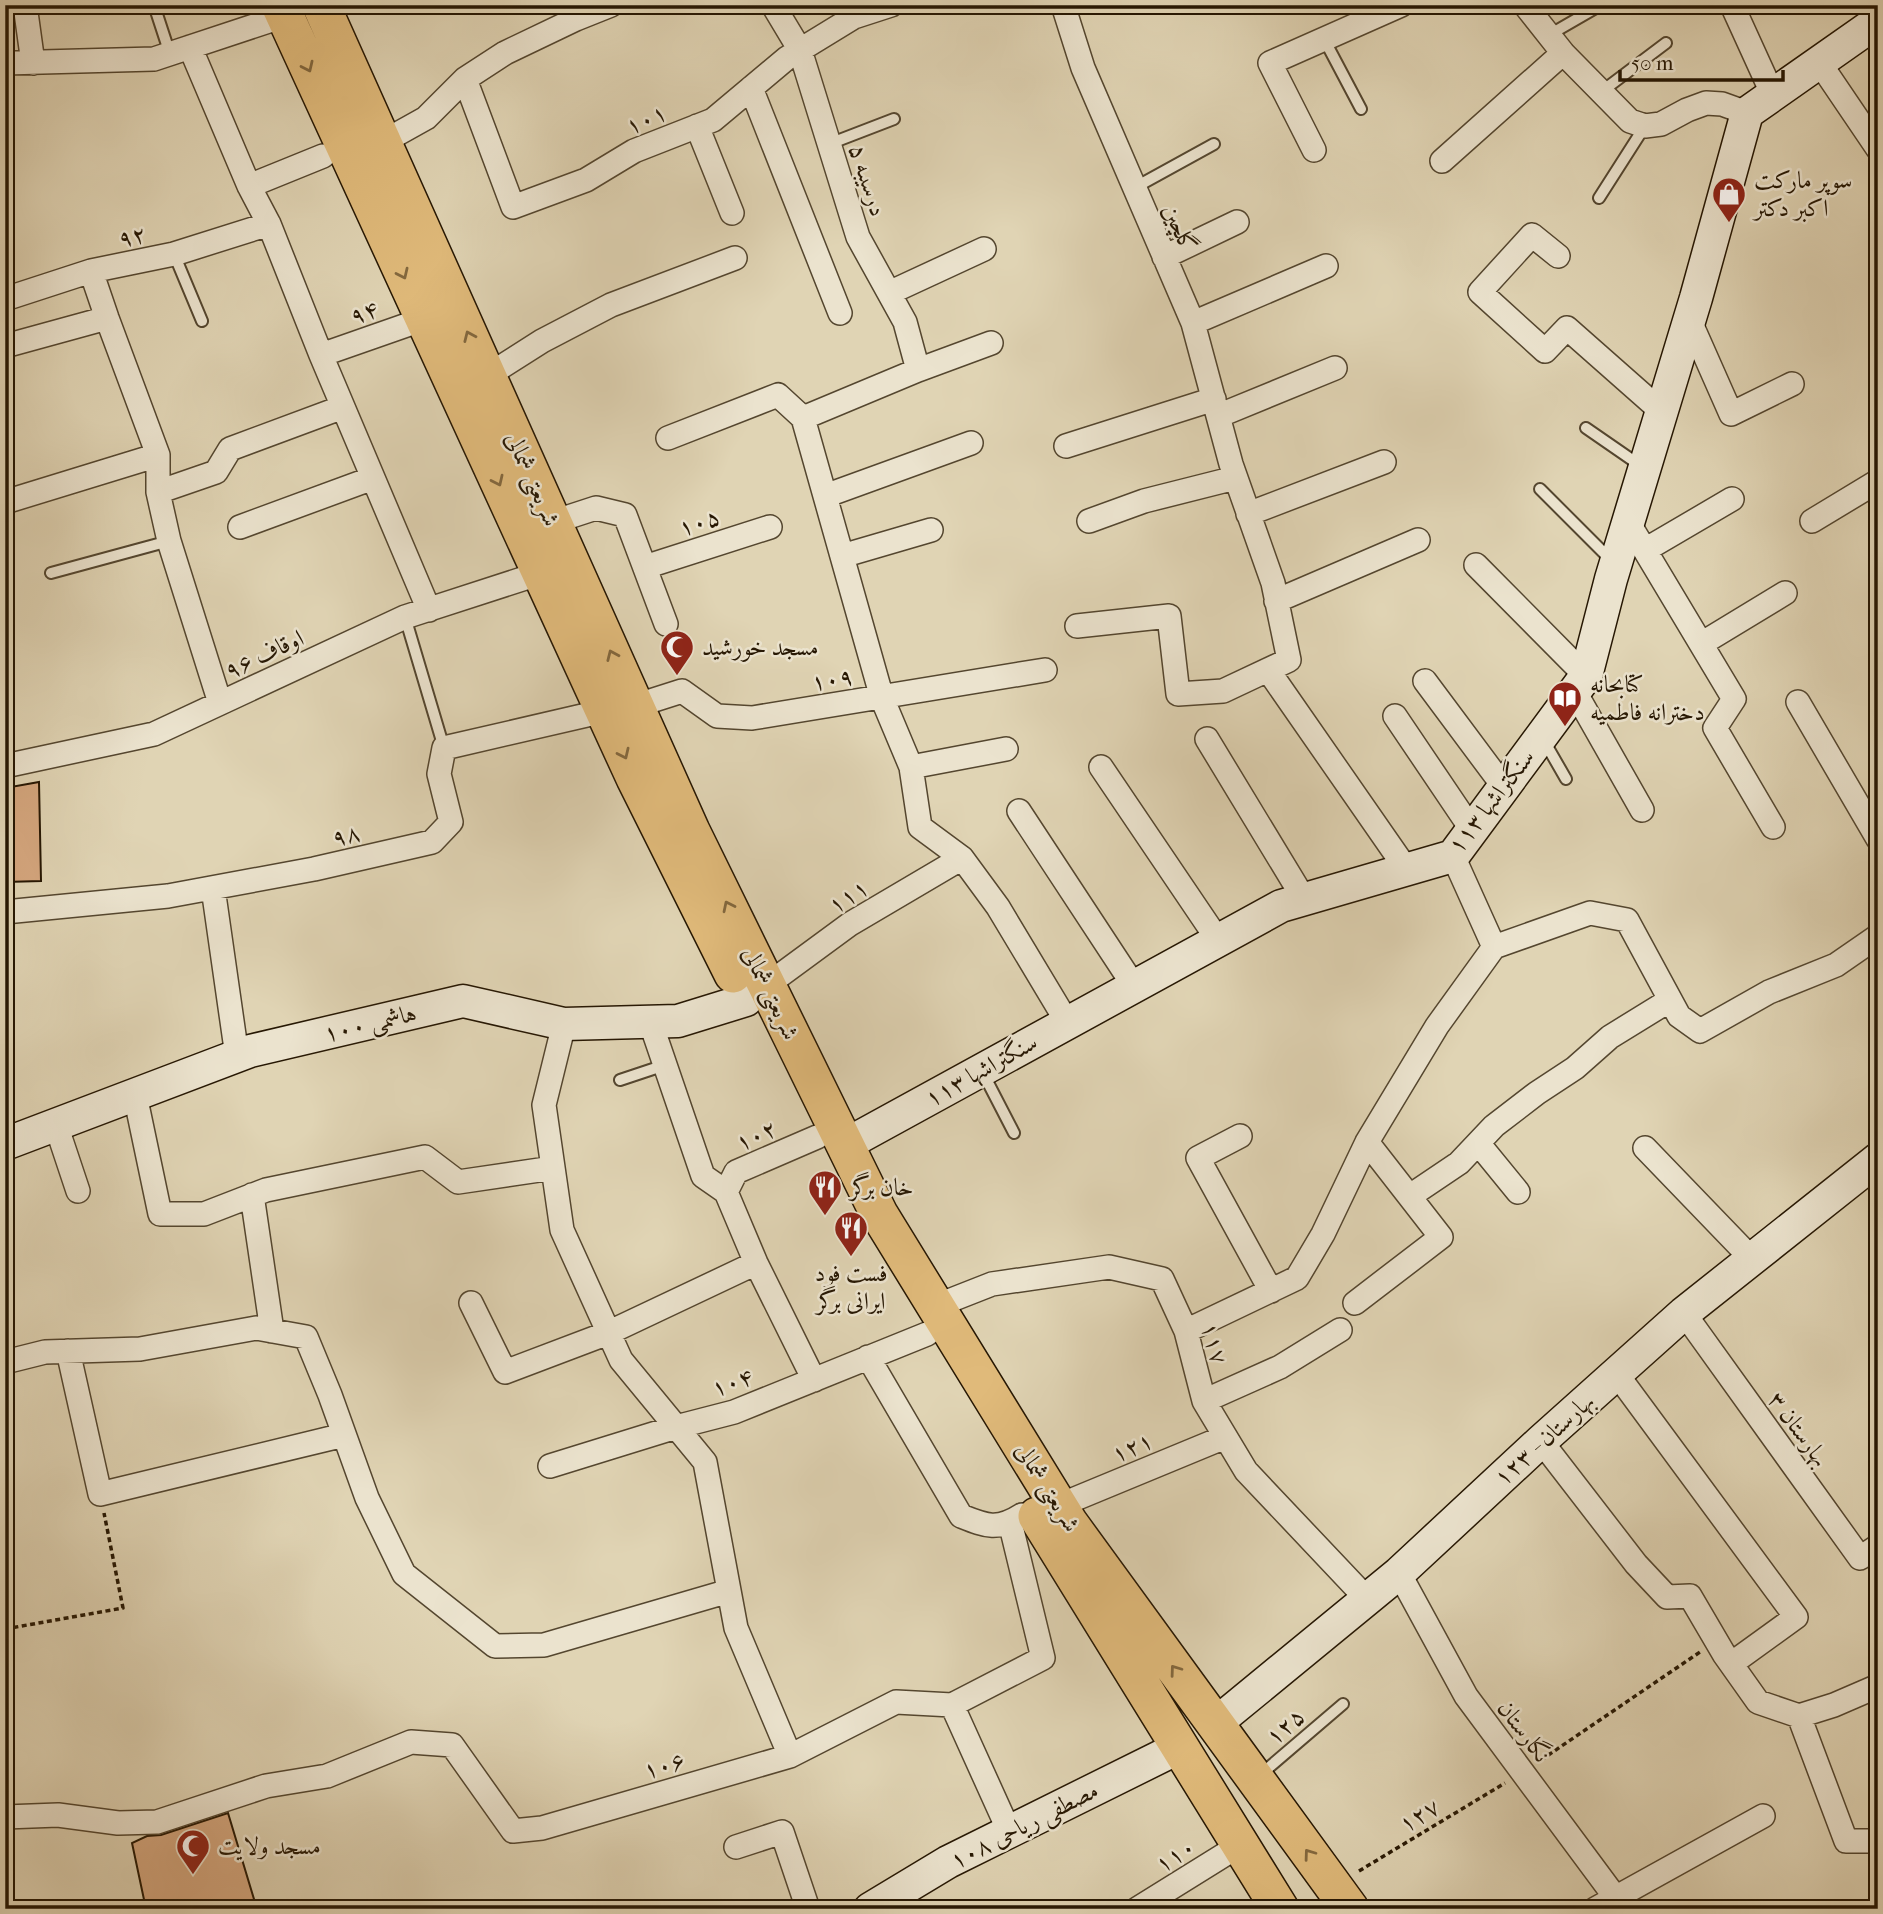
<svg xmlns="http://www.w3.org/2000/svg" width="1883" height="1914" viewBox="0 0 1883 1914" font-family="'IM FELL French Canon',Amiri,serif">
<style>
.building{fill:#d5a77f;stroke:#261703;stroke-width:2}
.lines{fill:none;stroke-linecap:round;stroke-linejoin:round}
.lane-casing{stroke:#54462f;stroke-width:14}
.street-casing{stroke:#54462f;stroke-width:26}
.secondary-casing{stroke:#261703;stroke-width:35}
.primary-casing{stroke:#261703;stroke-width:40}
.path{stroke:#261703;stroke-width:3.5;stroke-dasharray:5 3.5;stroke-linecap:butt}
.lane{stroke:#ebe3ce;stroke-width:10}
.street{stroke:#ebe3ce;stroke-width:23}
.secondary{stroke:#ebe3ce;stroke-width:32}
.primary{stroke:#e0ba7a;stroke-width:37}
.oneway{stroke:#83683e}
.labels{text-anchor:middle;stroke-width:5;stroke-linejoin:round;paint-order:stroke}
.street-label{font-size:24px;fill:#261703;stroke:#ebe3ce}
.poi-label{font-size:24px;fill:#261703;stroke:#ebe3ce;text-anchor:start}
</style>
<rect width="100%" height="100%" fill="#e0d4b4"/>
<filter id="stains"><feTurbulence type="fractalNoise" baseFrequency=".00286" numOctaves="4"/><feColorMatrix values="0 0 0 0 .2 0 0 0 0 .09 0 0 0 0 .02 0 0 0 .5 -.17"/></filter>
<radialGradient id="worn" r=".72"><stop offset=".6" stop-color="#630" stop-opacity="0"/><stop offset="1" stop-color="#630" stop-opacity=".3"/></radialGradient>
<path class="building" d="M39,782l2,99 -36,1v-94z
M228,1813l29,96h-111l-14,-66 15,-7 14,-1z"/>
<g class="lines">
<g class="lane-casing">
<path id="lane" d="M154,5l16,49
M1549,35l52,-30
M1324,39l37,70
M1601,92l65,-49
M829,144l65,-25
M1134,188l80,-44
M1599,198l46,-72
M174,254l28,67
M1586,428l55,38
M1540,489l72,72
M51,573l118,-32
M405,617l39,131
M1543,739l23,40
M983,1073l31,60
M620,1080l45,-15
M1260,1775l83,-71"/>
</g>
<g class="street-casing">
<path id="street" d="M25,5l8,58
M773,5l27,45 58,187 47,85 13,48
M1063,5l20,63 110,255 38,141 42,119 16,77 -66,31 -45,3 -9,-78 -92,10
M1525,5l38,48 67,68 15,5 16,-2 26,-14 19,-7 16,1 25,9
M1732,5l41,90
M190,47l59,139 20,38 52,131 108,255
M1819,62l59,87
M5,63l149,-4 130,-43
M465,79l48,128 73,-27 48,-29 79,-31 74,-62 67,-41 37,-12
M751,88l89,225
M697,126l35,87
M383,142l43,-24 39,-39 40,-26 71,-34 35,-14
M1314,150l-44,-87 131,-58
M1442,161l121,-108
M249,186l74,-30
M1558,256l-26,-21 -52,57 65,59 22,-23 94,83
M1164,257l73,-35
M91,271l16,47 51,137v37l11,49 51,162
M889,293l95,-44
M5,299l86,-28 83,-17 95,-30
M1689,319l42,95 61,-30
M1193,323l133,-57
M5,346l102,-28
M321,355l103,-36
M487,376l55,-35 69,-36 124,-47
M1218,416l117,-48
M803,418l115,-48 73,-27
M668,438l110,-43 25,23 79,280 29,69 9,60 42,31 36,49 69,115
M1066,446l148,-47
M158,492l58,-20 14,-23 113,-42
M825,496l146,-53
M5,502l153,-47
M1248,514l136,-52
M1089,521l55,-20 91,-23
M1812,521l66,-40
M553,522l43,-14 29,7 41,109
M1628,522l106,177 -19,29 58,99
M240,527l133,-49
M1645,550l87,-51
M842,556l89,-26
M1476,565l110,111
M645,567l125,-40
M1276,601l142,-61
M1701,644l84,-51
M1268,670l139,200
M1425,681l79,106
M1575,692l67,118
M1798,702l80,137
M635,706l47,-15 35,25 35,2 293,-48
M1395,716l77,114
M1207,739l97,160
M5,766l149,-32 251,-117 136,-44
M911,767l95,-18
M1101,767l117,173
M1019,811l115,175
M1453,856l41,91
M213,888l24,168
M5,912l163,-16 146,-27 118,-27 19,-20 -12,-48 5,-26 160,-37
M767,985l83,-61 112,-66
M650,1021l53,155 23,16 30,71 58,117
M564,1024l-20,81 18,125 59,130 84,102 31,166 54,128
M135,1095l25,119h44l62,-24 159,-33 33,25 95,-14
M56,1125l22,66
M1240,1136l-42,22 73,133
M1478,1143l40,49
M1645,1148l107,111
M726,1192l10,-20 81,-35
M252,1195l20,136
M1410,1196l49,-33 35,-37 43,-33 38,-25 35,-31 60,-37
M471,1303l34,69 103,-39 148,-70
M1355,1303l86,-66 -74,-95
M936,1306l56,-22 117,-17 53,12 24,52 18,70 42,70 121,128
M1684,1313l176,245 18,-12
M1186,1331l111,-53 26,-44 44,-92 70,-116 57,-79 96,-34 37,7 52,96 21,15 69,-39 67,-27 42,-29
M68,1351l32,143 244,-59
M868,1357l93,159c25,10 36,15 61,-1
M5,1362l40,-10 95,-3 116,-21 50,9 24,58 37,103 37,76 91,72 49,-1 185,-54
M1616,1373l180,244 -65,47
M1204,1401l76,-34 60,-37
M1541,1441l95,123 31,33 23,-1 34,58 34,48 41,14 35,-11 44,-19
M550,1466l126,-39 58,-15 193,-78
M1058,1506l167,-69
M1399,1573l67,123 158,213
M952,1705l57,126
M1799,1716l47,125h32
M5,1817l53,-2 60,8 39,-1 109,-36 61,-10 84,-34 41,3 61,86 29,-3 248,-72 106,-54 56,3 91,-47 -33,-136
M736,1847l46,-15 26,77
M1137,1909l103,-64
M1595,1909l168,-93"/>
</g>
<g class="secondary-casing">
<path id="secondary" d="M5,1144l245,-93 213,-50 101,23 114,-3 68,-21
M845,1145l436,-239 172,-50 133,-180 25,-97 85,-281 51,-185 131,-92
M1215,1724l184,-151 142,-132 143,-128 194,-154
M870,1909l78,-47 232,-115"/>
</g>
<g class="primary-casing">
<path id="primary" d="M280,5l355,773 98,196
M321,5l370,826 188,383 190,309 281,386
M1037,1516l243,393"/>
</g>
<path class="path" d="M5,1629l118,-21 -19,-95
M1541,1760l159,-108
M1359,1871l146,-88"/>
<use href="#lane" class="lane"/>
<use href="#street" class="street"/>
<use href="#secondary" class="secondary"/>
<use href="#primary" class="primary"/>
</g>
<defs><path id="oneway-chevron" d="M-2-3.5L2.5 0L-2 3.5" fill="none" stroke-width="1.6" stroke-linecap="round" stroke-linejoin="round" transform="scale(1.75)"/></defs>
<g class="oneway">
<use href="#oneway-chevron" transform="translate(308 67) rotate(65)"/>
<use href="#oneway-chevron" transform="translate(403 274) rotate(65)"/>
<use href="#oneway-chevron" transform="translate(469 336) rotate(-114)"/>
<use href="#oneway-chevron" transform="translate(498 481) rotate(65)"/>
<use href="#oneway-chevron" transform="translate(612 655) rotate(-114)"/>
<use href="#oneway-chevron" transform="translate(624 754) rotate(65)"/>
<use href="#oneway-chevron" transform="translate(728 906) rotate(-116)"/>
<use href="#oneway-chevron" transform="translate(1175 1670) rotate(-126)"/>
<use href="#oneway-chevron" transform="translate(1309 1854) rotate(-126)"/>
</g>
<defs>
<g id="shop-pin" transform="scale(1.75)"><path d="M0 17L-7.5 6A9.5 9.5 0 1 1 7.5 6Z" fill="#8f2418" stroke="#ebe3ce"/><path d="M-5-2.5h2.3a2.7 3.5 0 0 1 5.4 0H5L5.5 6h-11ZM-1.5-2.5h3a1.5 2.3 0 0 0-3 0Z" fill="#fff"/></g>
<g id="mosque-pin" transform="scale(1.75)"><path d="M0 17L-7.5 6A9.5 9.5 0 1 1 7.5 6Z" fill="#8f2418" stroke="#ebe3ce"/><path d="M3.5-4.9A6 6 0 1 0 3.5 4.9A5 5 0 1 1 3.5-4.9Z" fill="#fff"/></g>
<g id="library-pin" transform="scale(1.75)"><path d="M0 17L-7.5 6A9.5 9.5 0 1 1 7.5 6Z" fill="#8f2418" stroke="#ebe3ce"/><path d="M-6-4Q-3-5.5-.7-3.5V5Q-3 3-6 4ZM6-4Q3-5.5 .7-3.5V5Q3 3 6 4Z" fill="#fff"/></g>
<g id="restaurant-pin" transform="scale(1.75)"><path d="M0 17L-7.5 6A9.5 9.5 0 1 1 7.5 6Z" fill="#8f2418" stroke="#ebe3ce"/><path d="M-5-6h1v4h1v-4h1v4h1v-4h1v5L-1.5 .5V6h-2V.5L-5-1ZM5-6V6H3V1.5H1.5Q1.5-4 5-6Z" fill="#fff"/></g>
</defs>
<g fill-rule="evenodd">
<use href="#shop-pin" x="1729" y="194"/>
<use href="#mosque-pin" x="677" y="647"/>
<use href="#library-pin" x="1565" y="698"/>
<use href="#restaurant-pin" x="825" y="1187"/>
<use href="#restaurant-pin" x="851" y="1228"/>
<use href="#mosque-pin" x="193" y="1846"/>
</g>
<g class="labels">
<g class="street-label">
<text transform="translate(646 119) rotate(-23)" y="8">۱۰۱</text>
<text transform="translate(868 180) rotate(72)" y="8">درسیبه ۵</text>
<text transform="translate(1180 228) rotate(66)" y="8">گلچین</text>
<text transform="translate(132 236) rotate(-12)" y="8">۹۲</text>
<text transform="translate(364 312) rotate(-19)" y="8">۹۴</text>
<text transform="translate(533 479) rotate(66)" y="8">شریعتی شمالی</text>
<text transform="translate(699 522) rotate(-18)" y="8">۱۰۵</text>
<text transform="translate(264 654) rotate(-25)" y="8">اوقاف ۹۶</text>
<text transform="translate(832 679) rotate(-9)" y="8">۱۰۹</text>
<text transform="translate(1491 801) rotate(-52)" y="8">سنگتراشها ۱۱۳</text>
<text transform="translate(346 835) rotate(-13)" y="8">۹۸</text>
<text transform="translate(848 896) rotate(-32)" y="8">۱۱۱</text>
<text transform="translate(771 993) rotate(64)" y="8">شریعتی شمالی</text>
<text transform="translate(370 1023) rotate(-13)" y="8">هاشمی ۱۰۰</text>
<text transform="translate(981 1070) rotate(-29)" y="8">سنگتراشها ۱۱۳</text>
<text transform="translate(756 1135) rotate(-24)" y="8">۱۰۲</text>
<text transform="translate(1215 1343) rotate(74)" y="8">۱۱۷</text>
<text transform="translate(732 1382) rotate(-19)" y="8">۱۰۴</text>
<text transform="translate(1799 1429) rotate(54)" y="8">بهارستان ۳</text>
<text transform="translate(1544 1439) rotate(-42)" y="8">بهارستان - ۱۲۳</text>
<text transform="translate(1132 1447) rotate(-23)" y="8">۱۲۱</text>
<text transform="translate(1048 1487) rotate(58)" y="8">شریعتی شمالی</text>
<text transform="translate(1285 1726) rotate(-40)" y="8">۱۲۵</text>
<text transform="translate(1524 1731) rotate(53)" y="8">نگارستان</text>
<text transform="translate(664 1765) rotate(-16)" y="8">۱۰۶</text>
<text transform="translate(1419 1815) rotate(-31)" y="8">۱۲۷</text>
<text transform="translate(1024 1825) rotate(-27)" y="8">مصطفی ریاحی ۱۰۸</text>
<text transform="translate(1175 1855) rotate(-32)" y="8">۱۱۰</text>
</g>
<g class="poi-label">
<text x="1754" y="188">سوپر مارکت<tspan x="1754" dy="28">اکبر دکتر</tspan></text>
<text x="702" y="655">مسجد خورشید</text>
<text x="1590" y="692">کتابحانه<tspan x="1590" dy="28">دخترانه فاطمیه</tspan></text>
<text x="850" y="1195">خان برگر</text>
<text x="851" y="1281" text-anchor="middle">فست فود<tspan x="851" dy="28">ایرانی برگر</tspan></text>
<text x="218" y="1854">مسجد ولایت</text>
</g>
</g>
<rect width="1883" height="1914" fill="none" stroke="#e0d4b4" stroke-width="28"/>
<rect x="7" y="7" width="1869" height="1900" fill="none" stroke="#261703" stroke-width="3.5"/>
<rect x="14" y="14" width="1855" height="1886" fill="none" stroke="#261703" stroke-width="2"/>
<path d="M1620 70v10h163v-10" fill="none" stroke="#261703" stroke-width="3.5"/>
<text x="1631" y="70" font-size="21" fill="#261703" stroke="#ebe3ce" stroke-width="5" paint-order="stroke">50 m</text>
<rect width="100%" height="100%" filter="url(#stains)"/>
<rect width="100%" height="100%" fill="url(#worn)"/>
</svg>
